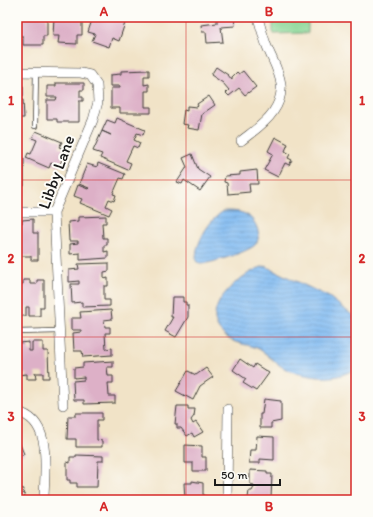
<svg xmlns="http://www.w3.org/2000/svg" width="373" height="517" viewBox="0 0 373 517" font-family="Itim,sans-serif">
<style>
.park{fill:#87d694;stroke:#527958}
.water{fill:url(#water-rules);stroke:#4e6b86}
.building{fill:#ddb0c7}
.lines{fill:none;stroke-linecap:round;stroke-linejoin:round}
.lane-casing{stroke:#3c3a36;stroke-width:6}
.street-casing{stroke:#3c3a36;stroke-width:10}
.lane{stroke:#fff;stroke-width:4.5}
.street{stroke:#fff;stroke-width:9}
.grid{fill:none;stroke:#d62828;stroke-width:1;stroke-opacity:0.55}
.labels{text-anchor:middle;stroke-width:4;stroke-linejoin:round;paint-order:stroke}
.street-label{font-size:17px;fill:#1c1c1c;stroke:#fdfcf7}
.neatline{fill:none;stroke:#d62828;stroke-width:1.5}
.grid-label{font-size:13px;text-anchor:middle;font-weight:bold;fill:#d62828}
</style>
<defs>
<pattern id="water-rules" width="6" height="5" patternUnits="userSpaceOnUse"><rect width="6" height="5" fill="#80baf1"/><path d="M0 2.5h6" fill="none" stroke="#6e9fce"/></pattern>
</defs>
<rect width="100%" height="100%" fill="#fdfcf7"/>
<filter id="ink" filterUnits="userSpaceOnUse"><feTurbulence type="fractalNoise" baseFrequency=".025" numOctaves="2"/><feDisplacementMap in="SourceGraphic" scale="8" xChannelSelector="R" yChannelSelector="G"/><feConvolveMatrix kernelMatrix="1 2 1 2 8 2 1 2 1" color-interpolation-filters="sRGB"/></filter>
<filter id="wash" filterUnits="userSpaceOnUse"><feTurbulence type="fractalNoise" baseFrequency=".012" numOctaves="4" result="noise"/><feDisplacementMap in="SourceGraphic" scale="16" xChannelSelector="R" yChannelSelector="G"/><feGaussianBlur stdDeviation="0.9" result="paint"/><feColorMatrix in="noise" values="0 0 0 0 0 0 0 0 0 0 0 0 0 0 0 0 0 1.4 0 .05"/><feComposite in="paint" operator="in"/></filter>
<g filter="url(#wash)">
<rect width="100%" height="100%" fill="#f1e3c7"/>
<path class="park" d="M308,17v16l-35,1v-15z"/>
<path class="water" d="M224,211c7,0 15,0 21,3 11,5 18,22 10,31 -7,7 -46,19 -55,19l-4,-3c-1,-17 13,-42 28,-50z
M265,266l64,31 27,21v49l-2,3c-5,2 -11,5 -17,6 -15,4 -47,-2 -59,-12 -7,-5 -11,-10 -19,-15 -9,-5 -22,-4 -31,-11 -36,-24 11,-65 37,-72z"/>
<g id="blocks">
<path class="building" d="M18,17h29v19h-4v9h-20v-9h-5z
M54,17h28v18h-5v9l-19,-1 1,-7h-6z
M93,17h34l-8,24 -7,-3 -3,9 -17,-6 3,-7 -7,-2z
M234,17l1,9 -14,1 2,15 -16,1 -1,-11h-4l-1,-7 16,-2v-5z
M216,67l12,8 4,5v-3l5,-5 2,2 4,-3 13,16 -11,8 -6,-7 -10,8 -3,-3 3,-3 -6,-7 -12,-8z
M149,70v6h-5v9l5,-1v7h-4v16h6v6h-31v-5h-9v-20h9v-2h-10v-11l11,-1v-3z
M56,83h28v7h-4v7h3v4h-4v21h-22v-3h-10v-19h9l1,-3h-10v-11h9z
M17,86h6v10h-6z
M209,96l6,9 -13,9 -3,16 -12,-2 1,-3 -6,-1 2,-14 3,1v-5l10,1 1,-1 -1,-2z
M17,100h6l1,18h-7z
M117,118l28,12 -2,5 -6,-2 -3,7 6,3 -2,5 -5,-2 -7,15 5,2 -3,7 -28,-12 2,-4 -9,-3 9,-20 9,4 -9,-4 5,-11 8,3z
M36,131l26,11 -3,5 7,3 -7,17 -8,-4 -2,5 -23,-10 2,-5 3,1 6,-14 -5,-2z
M275,137l13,7 -3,7 5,3 -2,4 4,2 -3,5 -4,-2 -7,14 -14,-7 9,-16 -5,-3z
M192,154l6,15 12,8 -10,14 -16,-11 -2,4 -5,-2 10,-15 -4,-9z
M17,159h7v27h-4v13h-3z
M98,163l27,11 -2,5 -3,-1 -7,16 3,1 -2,6 -5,-2 -3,7 6,3 -3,6 -29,-12 2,-4 -8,-3 4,-11 10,4 1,-1 -10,-4 8,-20 10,3z
M257,170l1,14h-9l1,8 -22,2 -1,-11 -3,-1 1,-6 15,-1v-3z
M106,216v7h-4l1,15h4v7h-3v7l4,-1v7l-28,2v-7l-10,1v-10l8,-1v-2h-9l-1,-19 10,-1v-4z
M33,219v14h5v27h-7v-4h-14v-33h5v-3z
M109,263v8l-5,1v7l4,-1v8h-4v14h6v6l-28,1v-5l-10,1 -1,-19h8v-3l-10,1v-12l10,-1 -1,-5z
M23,280h7v4h7v-4h7v27h-4v9h-11v-9h-3v9h-9v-32h6z
M172,297h11v5h3v3h2v12l-12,20 -11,-6 8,-14h-2z
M111,310l1,9 -8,1 1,7h5v6h-5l1,16 6,-1v7l-29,2 -1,-6h-8l-1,-18 8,-1v-2h-10v-12h10l-1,-6z
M17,338h2v5l10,-1v9h3v-9h11v9h5l1,27h-6v-5h-8l1,6h-9v-5l-10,1z
M240,359l13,9 2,-4 14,9 -13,18 -13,-8 3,-4 -13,-9z
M113,361v6h-6l1,9h5v7h-5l1,13h6v7l-31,1v-4h-10l-1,-19 11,-1v-3l-10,1v-10l9,-1v-4z
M206,368l7,9 -13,9 -7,14 -17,-9 12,-20 8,4z
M264,399l17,2v20l-10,2v5h-11v-14h2z
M177,406h11v3h7l-1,7 -3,4 2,4 3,-2 7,10 -9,5 -2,-4 -5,3 -6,-8h-4v-4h-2z
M76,413h26v7h-5v20l5,1v6h-26v-8h-9l1,-23h8z
M257,436l17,1v23l-14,-1v4h-11l1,-13h6z
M17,437l7,17 -6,3 2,5 -3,1z
M185,445l17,1v11h4v14h-13v-8h-8z
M76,455l27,1v5h-5l-1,26h-20v-4h-7v-3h-3v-18l3,1v-6h6z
M250,470l17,1v3h5l-1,25 -23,-1 1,-7h3l2,-4v-2l-4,-1z
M192,481l11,2v12h2v5h-20l-1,-17h8z
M17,488l7,1 -1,5h2l-1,6h-7z"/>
</g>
</g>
<g filter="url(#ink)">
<use href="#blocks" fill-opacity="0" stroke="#3c3a36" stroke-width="1"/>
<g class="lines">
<g class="lane-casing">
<path id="lane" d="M35,126l1,-54
M17,332l43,-1"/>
</g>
<g class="street-casing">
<path id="street" d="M17,72l64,1 9,2 7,10 1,17 -5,18 -39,92 9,193
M241,141c11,-9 24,-17 32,-29 18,-26 2,-44 -7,-68 -3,-9 -6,-18 -8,-27
M17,212h37
M17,412c37,8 27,60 27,88
M227,500l1,-91"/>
</g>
<use href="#lane" class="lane"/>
<use href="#street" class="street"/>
</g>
</g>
<path class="grid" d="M186,17v483M17,180h339M17,337h339"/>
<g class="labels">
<g class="street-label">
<text transform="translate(56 172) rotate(-70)" y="6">Libby Lane</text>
</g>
</g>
<rect width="373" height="517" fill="none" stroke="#fdfcf7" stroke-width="44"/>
<path d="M215 479v6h65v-6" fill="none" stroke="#1c1c1c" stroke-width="2"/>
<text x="221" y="479" font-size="12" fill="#1c1c1c" stroke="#fdfcf7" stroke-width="3" paint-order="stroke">50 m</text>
<rect x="22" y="22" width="329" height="473" class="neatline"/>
<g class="grid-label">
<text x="104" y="16">A</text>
<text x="269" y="16">B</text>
<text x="11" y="105">1</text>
<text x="362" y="105">1</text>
<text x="11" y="263">2</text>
<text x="362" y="263">2</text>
<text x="11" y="421">3</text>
<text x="362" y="421">3</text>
<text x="104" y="511">A</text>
<text x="269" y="511">B</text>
</g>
</svg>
